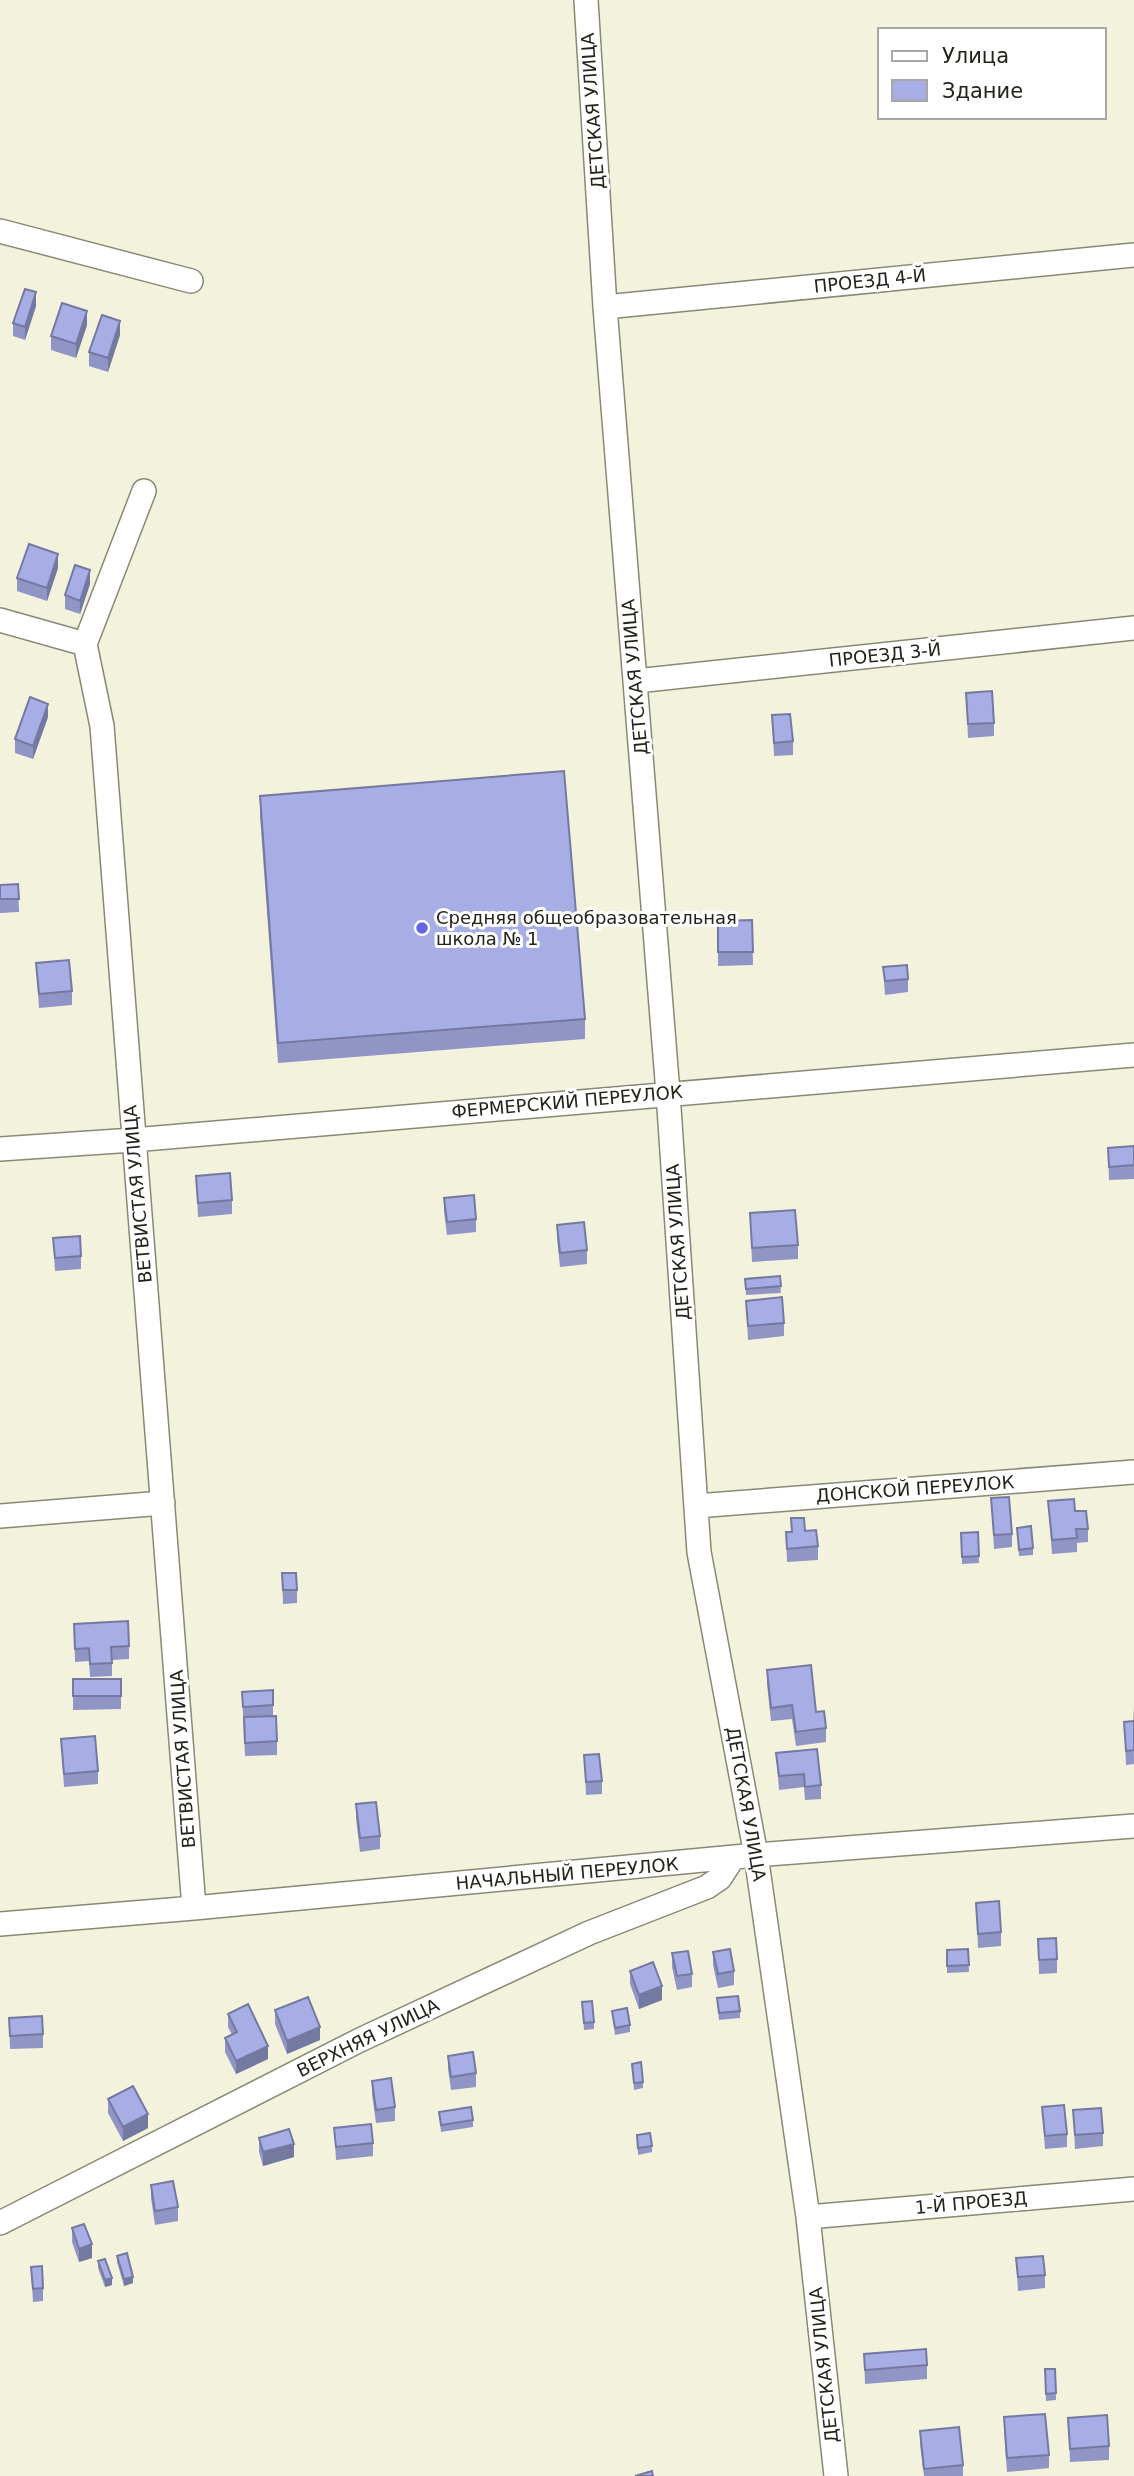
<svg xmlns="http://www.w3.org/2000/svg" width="1134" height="2476" viewBox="0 0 1134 2476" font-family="'DejaVu Sans',sans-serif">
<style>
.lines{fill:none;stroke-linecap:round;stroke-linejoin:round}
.street-casing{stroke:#888975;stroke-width:26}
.street{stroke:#fff;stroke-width:23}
.wall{fill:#9095c5}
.shaded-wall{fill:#7579a0}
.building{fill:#a7ade5;stroke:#7579a0;stroke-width:2}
.poi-dot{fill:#6665df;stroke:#fff;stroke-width:2.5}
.labels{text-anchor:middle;stroke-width:6;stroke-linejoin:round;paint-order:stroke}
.street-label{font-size:18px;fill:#23231b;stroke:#fff}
.poi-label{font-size:18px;fill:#23231b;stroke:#fff;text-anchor:start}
</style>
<rect width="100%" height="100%" fill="#f3f3dd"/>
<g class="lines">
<g class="street-casing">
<path id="street" d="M586,0l19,307 63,786 31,459 57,303 52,362 28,259
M0,231l191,50
M605,307l529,-52
M144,491l-59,153 17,82 92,1182
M0,620l85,24
M636,681l498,-53
M0,1149l133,-9 1001,-85
M696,1506l438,-34
M0,1516l163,-13
M0,1924l194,-16 562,-53 378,-29
M808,2217l326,-28
M0,2223l360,-183 229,-107 118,-46 13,-9 13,-20"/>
</g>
<use href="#street" class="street"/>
</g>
<path class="wall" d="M36,306l-11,34 -12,-4v-13z
M87,325l-11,33 -25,-8v-14z
M120,335l-12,37 -19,-6v-14z
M58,568l-11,33 -30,-10v-13z
M90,584l-10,30 -15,-5v-14z
M966,693l28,30v13l-26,2z
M772,715l21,26v14l-19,1z
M48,717l-15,42 -18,-6v-14z
M260,796l325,223v20l-307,24 -18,-247z
M18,884l1,28 -19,1v-28z
M752,920l1,45 -35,1v-45z
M36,963l36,28v14l-33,3z
M883,967l25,12v13l-23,3z
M1134,1146v33l-25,1 -1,-32z
M196,1176l36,24v14l-34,3z
M444,1198l32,21v13l-29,3 -3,-24z
M750,1213l48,32v14l-46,3z
M557,1225l30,25v14l-27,3 -3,-29z
M53,1238l28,18v13l-26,2z
M780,1276l1,17 -35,2 -1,-16z
M746,1301l38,22v13l-36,4z
M991,1498l21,36v13l-18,2z
M1048,1501l27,10 13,18v13l-11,1v9l-25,2z
M791,1518l14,13 13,15v14l-31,2 -1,-30h5z
M1017,1528l16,20v7l-14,1z
M978,1532l1,31 -17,1 -1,-31z
M282,1573l15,17v13l-14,1z
M74,1624l55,22v13l-17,1v16l-22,1 -1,-16 -14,1z
M767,1670l49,42 10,16v14l-30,4 -4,-27 -21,2 -4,-37z
M73,1679h48v30l-48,1z
M273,1690v26l4,25v14l-32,1 -3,-64z
M1133,1706l1,58 -8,1 -2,-43 10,-1z
M61,1739l37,32v13l-34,3z
M776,1753l45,32v14l-16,1 -1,-13 -25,3z
M584,1755l18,26v13l-16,1z
M356,1804l24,32v13l-20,3 -4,-34z
M976,1903l25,29v14l-23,2z
M1038,1939l19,20v14l-18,1z
M968,1949l1,23 -22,1v-23z
M713,1952l21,19v14l-16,3 -5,-23z
M672,1953l20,21v13l-15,3 -5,-23z
M630,1971l32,29 -23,9 -9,-25z
M717,1998l23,13v7l-21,2z
M582,2002l12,20v7l-10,1z
M275,2010l45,30 -33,14 -12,-30z
M612,2011l18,14v7l-15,3z
M228,2014l40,45 -32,15 -11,-22v-14l7,-3 -4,-8z
M9,2018l34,16v14l-33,1z
M448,2056l28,17v14l-25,3 -3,-21z
M632,2064l11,18v6l-9,2z
M372,2081l23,26v14l-19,2 -4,-29z
M108,2099l40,29 -25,13 -15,-28z
M1042,2107l25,27v13l-22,2z
M1073,2110l30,23v13l-28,3z
M439,2112l34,8v7l-32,5z
M334,2128l39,15v13l-37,4z
M637,2135l15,11v6l-14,3z
M259,2138l35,19 -31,9 -4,-14z
M151,2185l27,22v14l-23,4 -4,-27z
M72,2228l20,30 -13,4 -7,-20z
M117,2256l16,27 -9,3 -7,-24z
M1016,2258l29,17v13l-27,3z
M98,2261l14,24 -7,2 -7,-19z
M31,2267l12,21v13l-10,1z
M864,2354l63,11v14l-62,5z
M1045,2369h10l1,31 -10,1z
M1004,2417l45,38v13l-42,4 -3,-41z
M1068,2418l41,28v14l-39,2z
M920,2431l43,34v11h-39l-4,-32z"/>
<path class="shaded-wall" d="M36,292v14l-11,34v-13z
M87,311v14l-11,33v-14z
M120,321v14l-12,37v-14z
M58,554v14l-11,33v-13z
M90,570v14l-10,30v-13z
M48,704v13l-15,42v-13z
M662,1986v14l-23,9v-14z
M320,2027v13l-33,14v-13z
M268,2046v13l-32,15v-13z
M148,2114v14l-25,13v-14z
M294,2144v13l-31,9v-14z
M92,2244v14l-13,4v-13z
M133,2277v6l-9,3v-7z
M112,2278v7l-7,2v-7z"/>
<path class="building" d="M25,289l11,3 -11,35 -12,-4z
M62,303l25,8 -11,33 -25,-8z
M102,315l18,6 -12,37 -19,-6z
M29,544l29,10 -11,34 -30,-10z
M75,565l15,5 -10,31 -15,-6z
M992,691l2,32 -26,1 -2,-31z
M30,697l18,7 -15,42 -18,-7z
M790,714l3,27 -19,2 -2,-28z
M564,771l21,248 -307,24 -18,-247z
M18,884l1,15h-19v-14z
M752,920l1,32h-35v-31z
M69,960l3,31 -33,3 -3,-31z
M907,965l1,14 -23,2 -2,-14z
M1134,1146v19l-25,2 -1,-19z
M230,1173l2,27 -34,3 -2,-27z
M474,1195l2,24 -29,3 -3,-24z
M795,1210l3,35 -46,3 -2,-35z
M584,1222l3,28 -27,3 -3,-28z
M80,1236l1,20 -26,2 -2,-20z
M780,1276l1,10 -35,3 -1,-10z
M782,1297l2,26 -36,3 -2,-25z
M1009,1497l3,37 -18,1 -3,-37z
M1074,1499l1,12h11l2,18h-12l1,9 -25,2 -4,-39z
M791,1518h13l1,13 11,-1 2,16 -31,3 -1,-17h6z
M1031,1526l2,22 -14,2 -2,-22z
M978,1532l1,24 -17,1 -1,-24z
M282,1573h14l1,17h-14z
M128,1621l1,25 -18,1 1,16 -22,1 -1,-16 -14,1 -1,-25z
M811,1665l5,47 8,-1 2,17 -30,4 -4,-27 -21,3 -4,-38z
M73,1679h48v17h-48z
M273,1690v15l-30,2 -1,-15z
M276,1716l1,25 -32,2 -1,-26z
M1134,1721v29l-8,1 -2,-29z
M95,1736l3,35 -34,3 -3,-35z
M817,1749l4,36 -16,2 -1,-13 -25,2 -3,-23z
M599,1754l3,27 -16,1 -2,-27z
M376,1802l4,34 -20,2 -4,-34z
M999,1901l2,31 -23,2 -2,-31z
M1056,1938l1,21 -18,1 -1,-21z
M730,1949l4,22 -16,3 -5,-22z
M968,1949l1,16 -22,1v-16z
M688,1951l4,23 -15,2 -5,-23z
M653,1962l9,24 -23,9 -9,-24z
M738,1996l2,15 -21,2 -2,-15z
M308,1997l12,30 -33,14 -12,-31z
M592,2001l2,21 -10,1 -2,-21z
M248,2004l20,42 -32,15 -11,-23 12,-6 -9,-18z
M627,2008l3,17 -15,3 -3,-17z
M42,2016l1,18 -33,2 -1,-18z
M473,2052l3,21 -25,4 -3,-21z
M641,2062l2,20 -9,1 -2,-19z
M391,2078l4,29 -19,3 -4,-29z
M133,2086l15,28 -25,13 -15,-28z
M1064,2105l3,29 -22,2 -3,-29z
M471,2107l2,13 -32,5 -2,-13z
M1101,2108l2,25 -28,2 -2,-25z
M371,2124l2,19 -37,4 -2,-19z
M289,2129l5,15 -31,8 -4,-14z
M650,2133l2,13 -14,2 -1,-13z
M173,2181l5,26 -23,4 -4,-26z
M84,2224l8,20 -13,5 -7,-21z
M127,2253l6,24 -9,2 -7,-23z
M1043,2256l2,19 -27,2 -2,-19z
M105,2259l7,19 -7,2 -7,-19z
M42,2266l1,22 -10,1 -2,-22z
M926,2349l1,16 -62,5 -1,-16z
M1045,2369h10l1,24 -10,1z
M1045,2414l4,41 -42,3 -3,-41z
M1107,2415l2,31 -39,3 -2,-31z
M959,2427l4,38 -39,4 -4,-38z
M652,2471l1,5h-18z"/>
<circle class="poi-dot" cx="422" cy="928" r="7"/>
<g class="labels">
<g class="street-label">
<text transform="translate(593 111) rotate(-94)" y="6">ДЕТСКАЯ УЛИЦА</text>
<text transform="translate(870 281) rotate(-6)" y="6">ПРОЕЗД 4-Й</text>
<text transform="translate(885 655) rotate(-6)" y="6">ПРОЕЗД 3-Й</text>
<text transform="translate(635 677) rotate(-95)" y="6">ДЕТСКАЯ УЛИЦА</text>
<text transform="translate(567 1102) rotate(-5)" y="6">ФЕРМЕРСКИЙ ПЕРЕУЛОК</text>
<text transform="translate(138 1194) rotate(-95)" y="6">ВЕТВИСТАЯ УЛИЦА</text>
<text transform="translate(678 1242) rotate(-94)" y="6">ДЕТСКАЯ УЛИЦА</text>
<text transform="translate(915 1489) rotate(-4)" y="6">ДОНСКОЙ ПЕРЕУЛОК</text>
<text transform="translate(183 1759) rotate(-94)" y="6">ВЕТВИСТАЯ УЛИЦА</text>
<text transform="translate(746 1804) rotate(80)" y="6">ДЕТСКАЯ УЛИЦА</text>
<text transform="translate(567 1874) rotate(-5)" y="6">НАЧАЛЬНЫЙ ПЕРЕУЛОК</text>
<text transform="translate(368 2038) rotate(-26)" y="6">ВЕРХНЯЯ УЛИЦА</text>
<text transform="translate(971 2203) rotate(-5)" y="6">1-Й ПРОЕЗД</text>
<text transform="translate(824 2365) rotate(-96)" y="6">ДЕТСКАЯ УЛИЦА</text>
</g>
<g class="poi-label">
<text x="436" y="924">Средняя общеобразовательная<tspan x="436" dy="21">школа № 1</tspan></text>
</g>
</g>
<rect x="878" y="28" width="228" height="91" fill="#ffffff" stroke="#a7a7a4" stroke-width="2"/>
<rect x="892" y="51" width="35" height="10" fill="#ffffff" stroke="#a7a7a4" stroke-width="2"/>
<text x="942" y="63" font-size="21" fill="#23231b">Улица</text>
<rect x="892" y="80" width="35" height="21" fill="#a7ade5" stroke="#a7a7a4" stroke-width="2"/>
<text x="942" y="98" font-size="21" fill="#23231b">Здание</text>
</svg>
